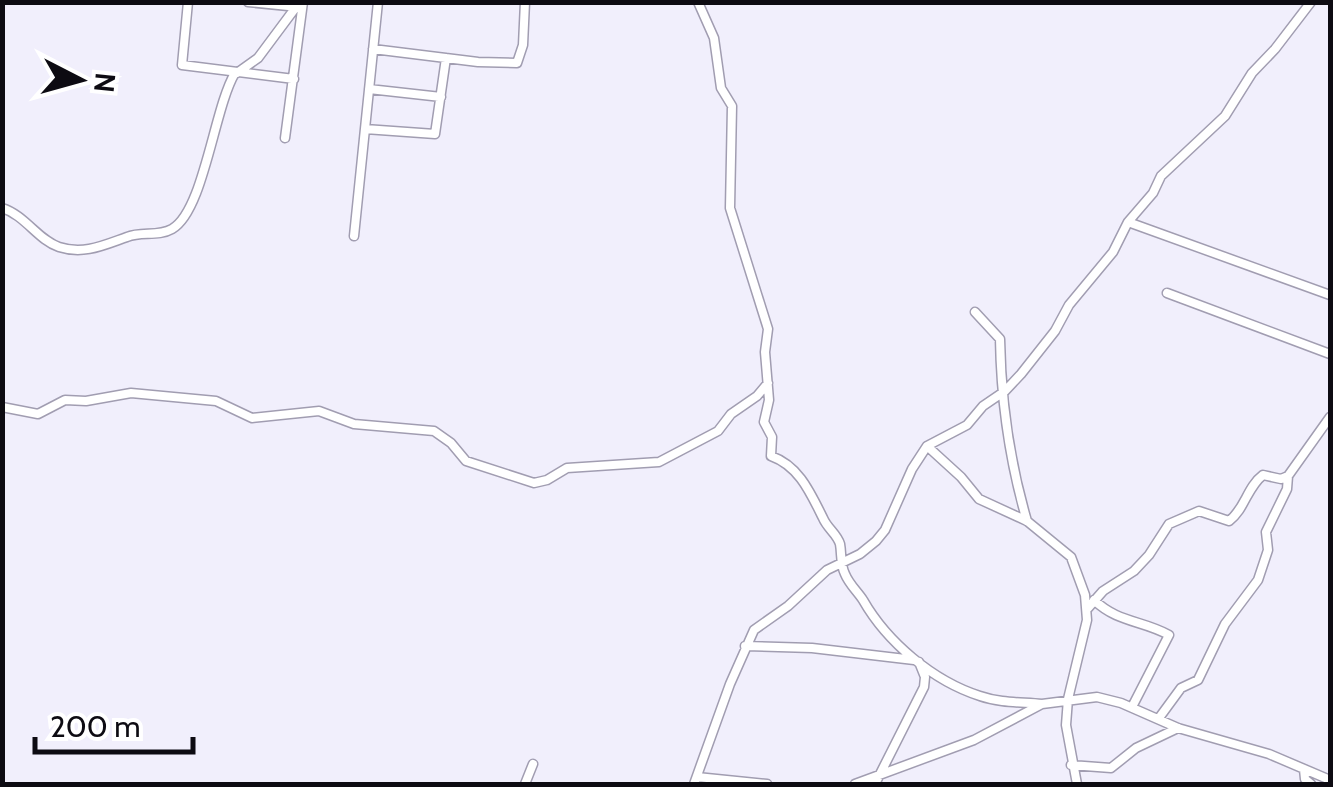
<svg xmlns="http://www.w3.org/2000/svg" width="1333" height="787" viewBox="0 0 1333 787" font-family="Cabin,sans-serif">
<style>
.lines{fill:none;stroke-linecap:round;stroke-linejoin:round}
.minor-casing{stroke:#a19db1;stroke-width:11}
.minor{stroke:#fff;stroke-width:8}
</style>
<rect width="100%" height="100%" fill="#f1effc"/>
<g class="lines">
<g class="minor-casing">
<path id="minor" d="M188,2l-6,63 112,14
M248,2l50,5
M698,2l16,36 7,50 11,18 -2,102 38,121 -3,23 4,48 -5,22 8,15 -1,19c28,10 39,36 52,62 4,10 14,16 17,26 2,11 0,20 5,30 4,10 12,17 18,26 24,42 70,81 117,96 20,7 41,6 62,8
M373,49l105,13 39,1 6,-18 2,-43
M237,73l21,-15 38,-51
M369,89l72,8
M365,129l70,5 11,-76
M285,138l18,-136
M2,208c23,7 36,32 57,39 25,8 45,-2 68,-10 14,-6 31,0 45,-8 32,-18 42,-121 63,-156
M1128,222l202,73
M354,236l24,-234
M1167,293l163,61
M975,312l25,27c1,60 10,124 27,182
M2,407l36,7 27,-14 21,1 45,-8 85,8 36,17 67,-7 35,13 80,7 17,12 15,18 68,22 13,-3 20,-12 92,-6 59,-31 13,-17 26,-18 11,-13
M927,446l34,31 18,22 48,22 44,36 14,38 2,25 -19,79 -2,26 11,59
M1094,600c24,23 48,20 75,35l-37,72
M1088,608l15,-17 31,-20 15,-16 20,-31 30,-13 30,10c16,-12 18,-34 34,-46l18,4 7,-3 42,-59
M745,646l67,2 102,12
M1159,718l22,-30 17,-8 27,-56 33,-44 10,-30 -2,-18 21,-43 1,-13
M1071,765l40,3 25,-20 42,-20
M1304,769l1,10 6,5
M697,777l70,7
M525,784l8,-20
M694,784l36,-100 24,-54 34,-24 39,-36 33,-16 16,-13 9,-11 27,-61 15,-23 40,-21 16,-19 22,-15 16,-17 34,-43 14,-26 44,-53 15,-30 25,-29 8,-17 64,-60 27,-43 23,-24 36,-47
M855,784l119,-44 68,-36 55,-7 24,6 57,25 91,26 61,26
M875,784l49,-97 1,-10 -6,-15"/>
</g>
<use href="#minor" class="minor"/>
</g>
<rect width="1333" height="787" fill="none" stroke="#0d0b12" stroke-width="10"/>
<g transform="translate(80 80) rotate(96)" stroke="#ffffff" stroke-width="8" paint-order="stroke">
<path d="M0-8L18 38L0 25L-18 38Z" fill="#0d0b12"/>
<text y="-15" font-size="28" font-weight="bold" text-anchor="middle" fill="#0d0b12">N</text>
</g>
<path d="M35 737v15h158v-15" fill="none" stroke="#0d0b12" stroke-width="5"/>
<text x="50" y="737" font-size="30" fill="#0d0b12" stroke="#ffffff" stroke-width="8" paint-order="stroke">200 m</text>
</svg>
